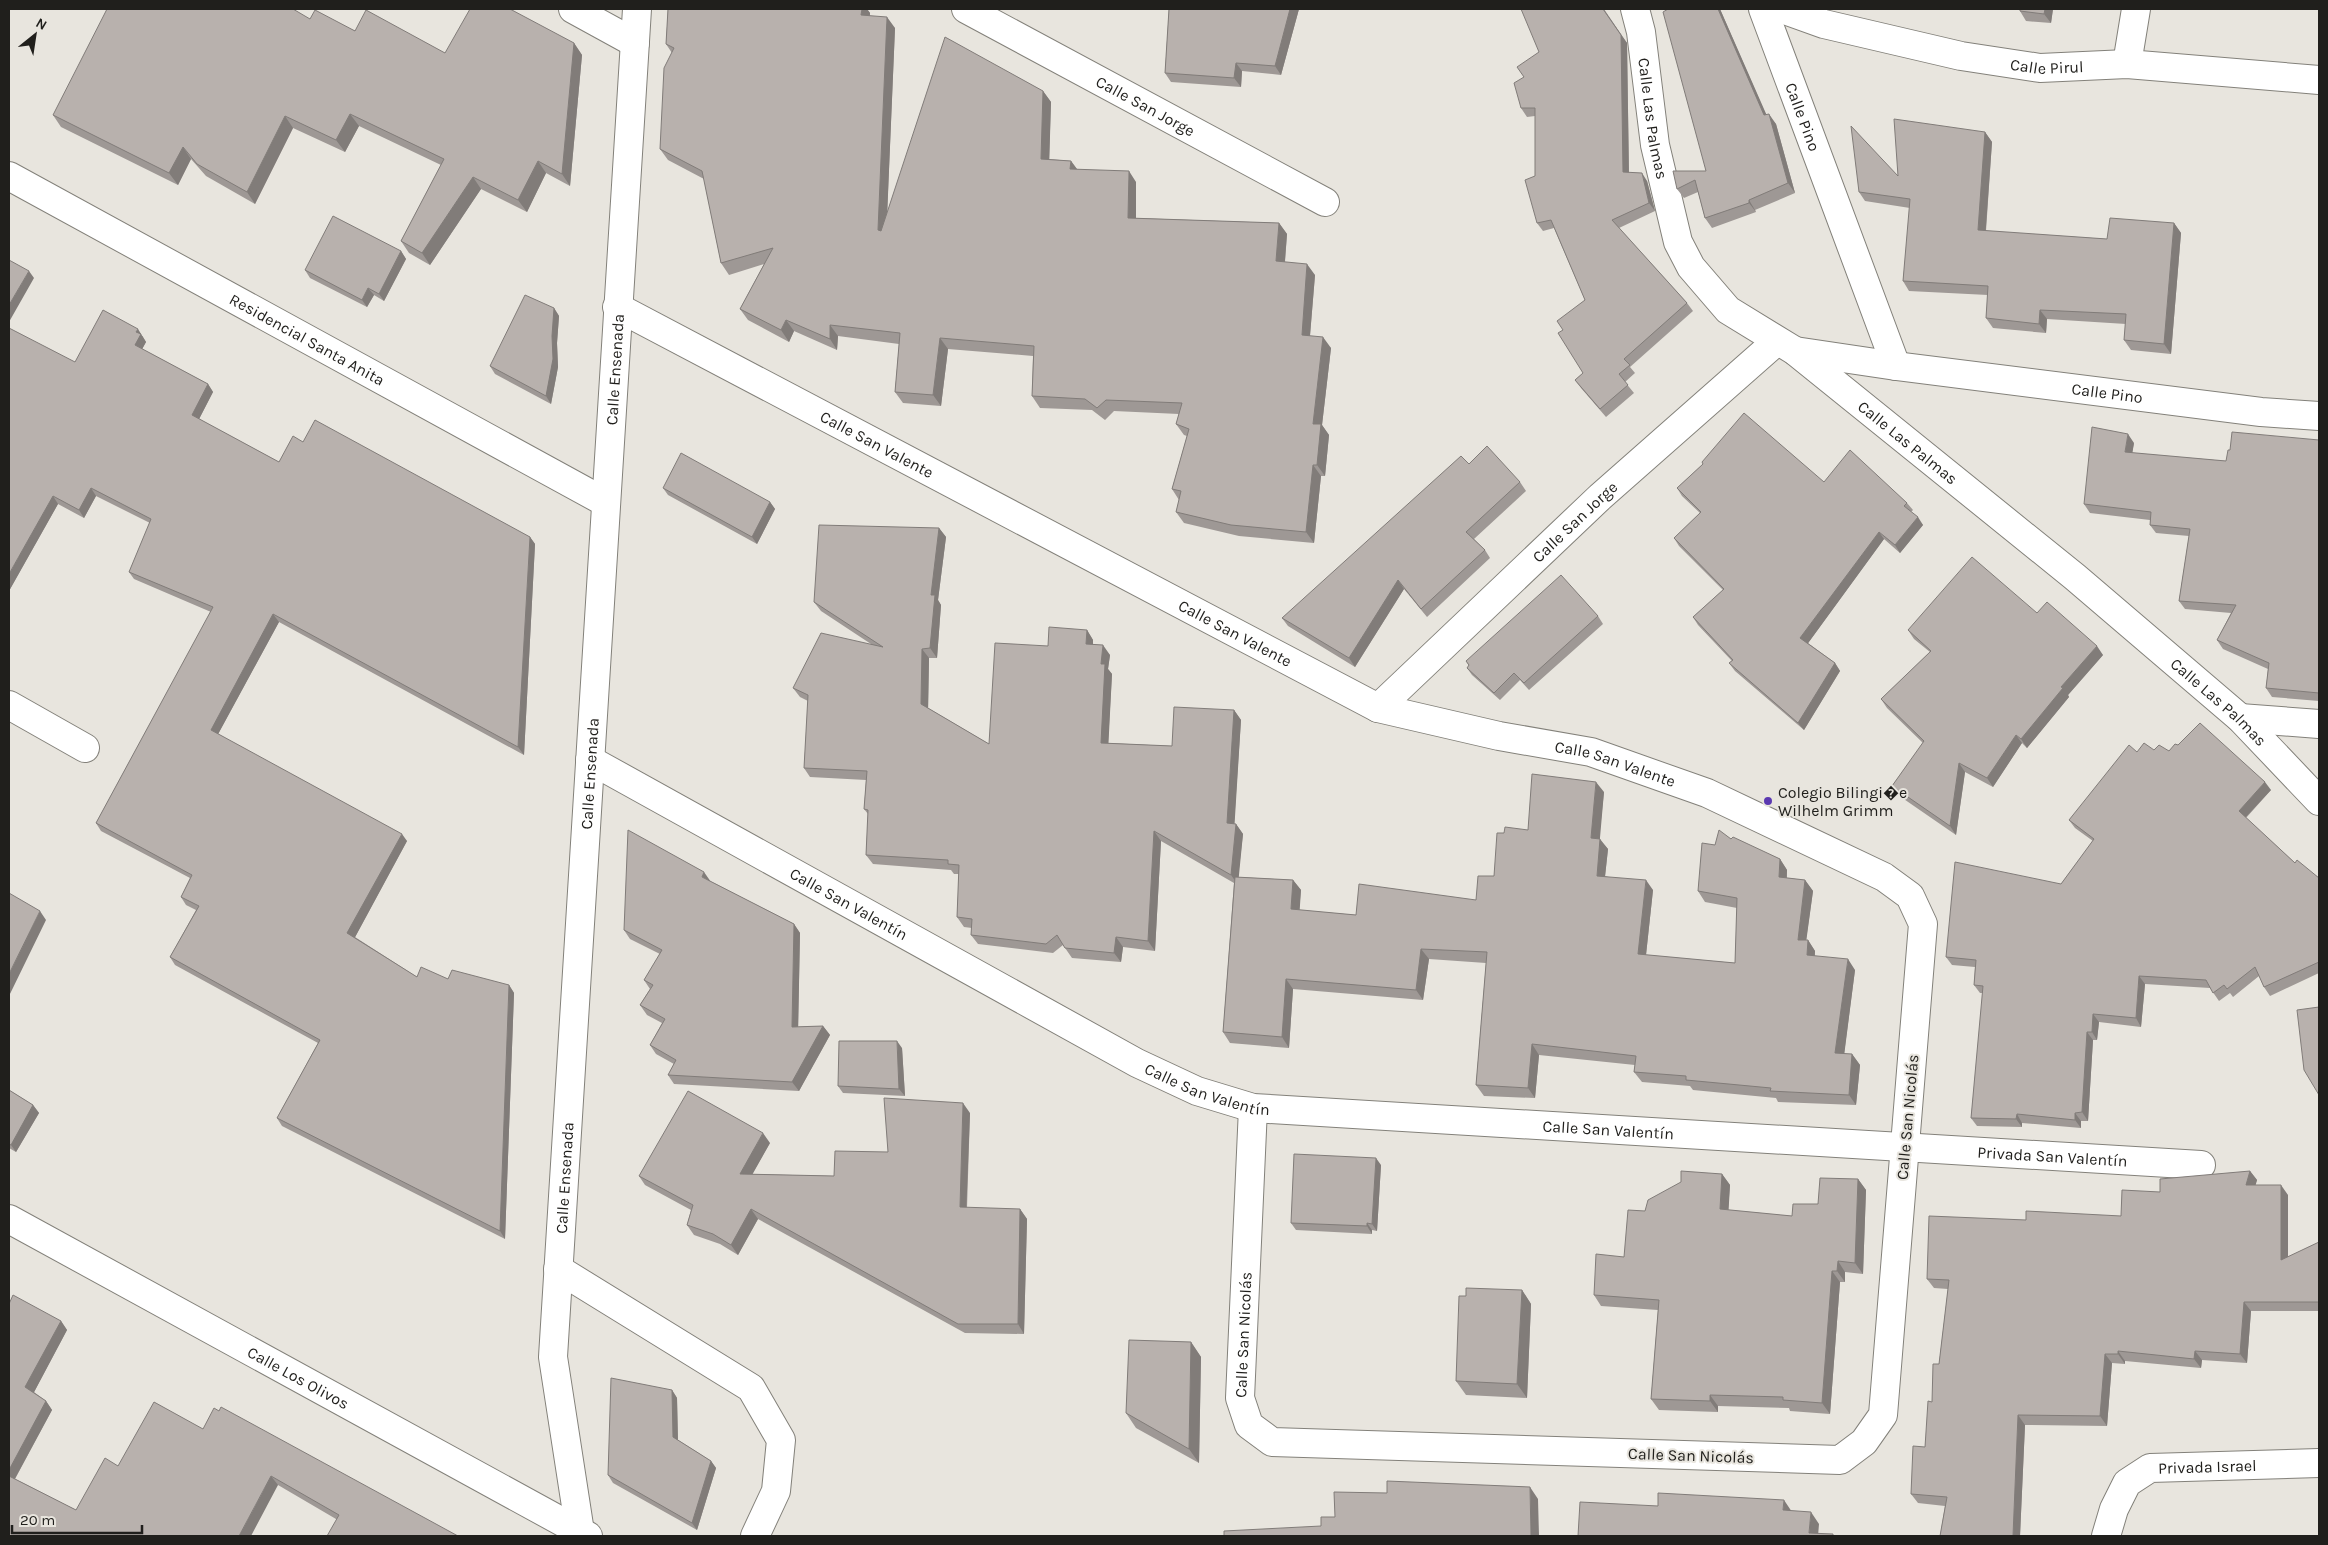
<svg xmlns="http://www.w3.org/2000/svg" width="2328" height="1545" viewBox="0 0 2328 1545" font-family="Karla,sans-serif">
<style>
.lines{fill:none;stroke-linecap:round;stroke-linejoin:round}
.minor-casing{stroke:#83817a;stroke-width:30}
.major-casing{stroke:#83817a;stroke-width:30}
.minor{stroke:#fff;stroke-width:28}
.major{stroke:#fff;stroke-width:28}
.wall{fill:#9e9895}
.shaded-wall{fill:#817c79}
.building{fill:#b8b1ad;stroke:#817c79}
.poi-dot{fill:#5b39b1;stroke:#e8e5de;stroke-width:2}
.labels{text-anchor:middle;stroke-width:4;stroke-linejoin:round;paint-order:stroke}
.street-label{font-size:16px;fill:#201f1c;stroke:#e8e5de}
.poi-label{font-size:16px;fill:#201f1c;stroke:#e8e5de;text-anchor:start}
</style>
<rect width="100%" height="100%" fill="#e8e5de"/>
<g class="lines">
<g class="minor-casing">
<g id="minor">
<path d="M573,9l62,34"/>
<path id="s1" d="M966,9l359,193"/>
<path id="s2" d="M1635,9l6,23 14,113 23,97 13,25 37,43 67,41 280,226 165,141 79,83"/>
<path id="s3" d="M1763,9l133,357"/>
<path id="s4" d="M1782,9l42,15 137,32 79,12 87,-4 192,16"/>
<path d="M2127,64l9,-55"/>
<path id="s5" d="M9,176l596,326"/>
<path id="s6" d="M617,307l761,401 121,28 92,16 116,41 177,84 26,19 13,28 -40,491 -19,27 -24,18 -568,-18 -23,-17 -9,-27 13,-290"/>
<path id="s7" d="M1795,351l101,15 365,46 58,4"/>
<path d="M9,705l76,43"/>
<path id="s8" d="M1378,708l222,-211 177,-156"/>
<path d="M2240,718l79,6"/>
<path id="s9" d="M590,760l547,303 60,28 56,17 948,57"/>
<path d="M558,1269l193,119 30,52 -5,51 -21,45"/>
<path id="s10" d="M578,1536l2,-4 -27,-175 84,-1348"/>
<path id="s11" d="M2106,1536l8,-27 13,-26 23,-15 169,-5"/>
</g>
</g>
<g class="major-casing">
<g id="major">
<path id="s12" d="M9,1219l579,317"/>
</g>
</g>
<use href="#minor" class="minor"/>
<use href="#major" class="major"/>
</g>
<path class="wall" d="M668,9h199l3,4v3l25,12 -8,187 156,-124 8,11 -2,57 22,2 6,8 59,13v36l143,5 8,11 -2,28 30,13 -5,61 21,12 -9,77 7,10 -4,41h-4l-7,67 -75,-7 -55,-13 -8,-11 3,-12 -7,-11 15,-53 -3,-1 -8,-11 3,-10 -65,-3 -9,9 -13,-10 -52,-2 -8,-12 1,-40 -85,-7 -7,57 -38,-3 -8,-11 4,-48 -61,-8 -1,14 -43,-19 -5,11 -41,-22 -8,-11 24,-45 -35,11 -8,-12 -17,-84 -36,-19 -8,-11 12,-96 -6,-9z
M1169,9h130l-18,66 -39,-4 -1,16 -70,-5 -6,-9z
M1604,9l23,34 2,130 18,8 8,30 -36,17 68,75 6,8 -63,56 5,6 -10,9 9,11 -28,24 -25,-29 -6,-8 8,-7 -20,-43 22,-30 -31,-72 -11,3 -6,-8 -2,-47v-60l-8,1 -6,-9 3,-31z
M1720,9l46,106 10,9 19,69 -40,17 1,2 -44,16 -7,-10 -7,-26 -14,6 -7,-9 29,-18z
M2053,9l-2,14 -25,-2 -6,-10z
M310,19l135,34 129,-10 8,12 -12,131 -24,-13 -19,39 -46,-23 -51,76 -21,-12 -8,-12 40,-76 -82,-39 -14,26 -52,-24 -38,76 -49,-28 -15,-17 -13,26 -117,-58 -8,-12z
M1985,132l7,10 -6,89 121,8 67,-16 7,10 -10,121 -40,-4 -7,-10 2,-16 -79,-5 -1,14 -53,-5 -7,-10 2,-23 -79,-4 -6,-10 7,-73 -45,-7 -6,-9 39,-16z
M401,251l5,8 -22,42 -10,-6 -7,12 -57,-29 -5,-8z
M554,308l5,8 -2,27 1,24 -7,37 -56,-30 -5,-8z
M143,336v1l3,5 -4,7 66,35 5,8 -14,27 80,43 24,-20 227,95 5,7 -11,211 -245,-133 -61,112 189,107 -52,96 62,40 92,8 5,8 -9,246 -223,-113 -5,-8 41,-75 -143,-78 -5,-8 26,-47 -10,-5 -5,-8 9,-19 -89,-47 -5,-8 115,-211 -77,-33 -5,-7 21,-49 -54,-27 -12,22 -26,-14 -49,87 66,-229z
M2319,440v261l-47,-4 -6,-9 2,-19 -45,-20 -6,-9 14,-27 -46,-4 -6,-8 10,-65 -33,-3 -6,-8v-5l-60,-7 -6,-9 50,-61 -2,10 94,8z
M1702,462l122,20 83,21 6,7 -2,2 12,13 -23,28 -16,-14 -76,104 27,20 5,8 -36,59 -69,-59 -6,-8 3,-2 -34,-36 -5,-8 30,-27 -44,-44 -5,-8 26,-25 -18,-17 -5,-8 26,-24z
M1469,464l51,18 6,9 -52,48 11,11 5,8 -63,59 -23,-28 -49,78 -67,-41 -6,-8z
M663,488l107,14 5,7 -18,35 -89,-49z
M939,528l7,9 -8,63 3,5 -4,53h-8l-1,50 61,36 59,-98 39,-16 6,10v4l17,11 -2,14 4,5 -4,69 64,3 62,-36 7,10 -7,104h2l7,10 -5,43 55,3 8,10 -2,20 57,5 120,-15 18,-24 10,-43 24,-3 76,-38 -5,47 9,10 -3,27 48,14 -7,65 89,8 2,-55 -32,-6 -7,-11 17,-46 16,-6 49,20 7,11v8l18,2 8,11 -7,49h2l7,11v5l40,14 -11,84h8l8,11 -4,40 -78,-3 -2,-4 -83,-8 -3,-4 -48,-4 -8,-10 1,-7 -96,-10 -4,43 -51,-2 -8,-11 10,-122 -57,-4 -6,41 -130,-11 -4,59 -59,-5 -7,-11 11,-149 -73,-42 -6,110 -32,-4 -2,15 -49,-4 -9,-13 -10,8 -75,-9 -7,-9 1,-7 -8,-1 -7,-10 2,-43h-5l-3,-4 -78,-6 -7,-9 2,-41 -4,-5 2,-29 -56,-3 -6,-9 4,-67 -8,-4 -7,-9 78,-44 -50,-33 -7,-9z
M2037,613l66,42 -35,40 1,2 -42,51 -5,-5 -29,44 -28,-15 -9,63 -58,-40 -6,-9 31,-43 -36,-35 -6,-9 49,-47 -16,-13 -6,-9z
M1598,616l5,8 -74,66 -9,-10 -20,20 -28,-25 -5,-7 2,-2 -3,-5z
M2154,750l15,1 102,39 -25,28 49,45 24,15v95l-49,23 -6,-9 -5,-11 -26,21 -3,-4 -11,8 -9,-13 -65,-4 -4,43 -42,-5 -2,18h-4l-5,81h-7v7l-59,-5v4l-45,-1 -6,-8 12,-125h-3l-6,-8 1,-18 -23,-2 -6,-8 115,-73 32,-43 -18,-13 -6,-8 68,-68z
M710,881l84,43 6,9 -2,94 25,-1 7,9 -31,56 -125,-7 -6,-9 6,-11 -18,-10 -6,-9 12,-22 -15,-8 -7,-10 10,-16 -6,-9 16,-26 -30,-15 -6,-9z
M902,1048l3,48 -62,-3 -5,-7z
M9,1090l24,15 6,8 -23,39 -7,-4z
M970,1113l-3,95 53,1 7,10 -3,115 -59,-1 -207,-114 -20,36 -18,-11 -26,-9 -7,-10 4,-15 -46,-25 -6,-9 131,-33 -18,31 82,2 54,-24z
M1381,1165l-4,66 -5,-1v4l-76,-4 -5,-7z
M2250,1171l7,9 -2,5 33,10v62l31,-15v69h-68l-4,52 -45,-3 -1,8 -76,-7v3l-13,-1 -5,63 -82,-1 -5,111h-80l5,-30 -27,-3 -7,-9 14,-47 7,-45 7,-38 9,-75 -14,-1 -7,-9 99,-59 95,-4 39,-24z
M1722,1174l8,11 -2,25 64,6 26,-12 40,-25 8,11 -3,84 -18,-2v10h-5l-10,132 -40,-3 -1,-3 -71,-2v6l-59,-2 -8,-11 7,-89 -57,-4 -7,-11 30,-38 21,-46z
M1522,1290l9,14 -4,94 -61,-3 -10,-14 10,-85z
M9,1304l52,17 6,9 -33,62 12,9 6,9 -37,69 61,31 42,-44 85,-37 255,107 -122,-17 -58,-34 -269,51z
M1191,1342l10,15 -2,106 -63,-35 -10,-15z
M672,1390l5,8 1,42 33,21 5,7 -19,62 -84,-47 -5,-8z"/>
<path class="shaded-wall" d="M862,9h5l3,4 -1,13 -8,-11z
M1290,9h9l-18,66 -6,-9z
M1603,9l24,34 2,138 -6,-9z
M1718,9h2l51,116 -7,-10z
M2045,9h8l-2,14 -7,-9z
M887,17l8,11 -9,214 -8,-12z
M574,43l8,12 -12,131 -8,-12z
M1236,63l6,8 -1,16 -7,-9z
M1043,91l8,11 -2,68 -8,-11z
M350,114l9,12 -14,26 -9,-12z
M1769,114l7,10 19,69 -7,-10z
M285,116l8,12 -38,76 -8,-12z
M1985,132l7,10 -7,98 -7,-10z
M183,147l8,12 -13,26 -9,-12z
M538,161l8,12 -19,39 -9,-12z
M1071,161l8,11 -9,-3z
M1129,171l7,11v47l-8,-11z
M1642,173l5,8 8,30 -6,-8z
M473,177l8,12 -51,76 -8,-12z
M1749,200l6,10 1,2 -7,-9z
M1279,223l8,11 -3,38 -8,-11z
M2174,223l7,10 -10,121 -7,-10z
M401,251l5,8 -22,42 -5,-7z
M1307,264l8,11 -6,72 -7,-12z
M29,271l5,7 -25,44v-17z
M368,288l6,7 -7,12 -5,-7z
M554,308l5,8 -2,27 1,24 -7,37 -5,-8z
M2040,310l7,9 -1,14 -7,-9z
M786,320l8,11 -5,11 -8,-12z
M830,325l8,11 -1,14 -7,-11z
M138,329l8,13 -6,11 -5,-8 1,-13z
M1323,337l8,11 -9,77 7,10 -4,41 -8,-11 -4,-41z
M940,338l8,11 -7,57 -8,-11z
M208,384l5,8 -16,31 -5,-8z
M2128,434l6,9 -3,18 -6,-9z
M1313,465l8,11 -7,67 -8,-11z
M91,488l5,8 -12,22 -5,-8z
M53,496l5,8 -49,87v-17z
M770,502l5,7 -18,35 -5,-7z
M1918,517l5,8 -23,28 -5,-8z
M939,528l7,9 -8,63 3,5 -4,53 -7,-10 1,-53z
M1879,532l5,7 -78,107 -6,-8z
M530,537l5,7 -11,211 -6,-8z
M1398,580l6,9 -49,78 -6,-9z
M273,614l6,8 -63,116 -5,-8z
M1087,630l6,10v14l-7,-10z
M1103,645l7,10 -2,14 4,5 -4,78 -7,-9v-79z
M2097,646l6,9 -35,40 1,2 -42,51 -6,-9 40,-52z
M922,649l7,9 -1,56 -7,-10z
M1835,663l5,8 -36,59 -6,-7z
M1234,710l7,10 -7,113 -7,-10z
M2016,735l6,8 -29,44 -6,-9z
M1959,763l6,9 -9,63 -6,-9z
M1596,782l8,10 -5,57 -8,-11z
M2265,782l6,8 -27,29 -5,-8z
M1236,824l7,10 -5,51 -7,-10z
M1154,831l7,10 -6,110 -7,-10z
M402,834l5,7 -54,100 -6,-8z
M1600,839l8,10 -4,37 -7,-10z
M1780,859l7,11 -1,18 -7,-11z
M704,872l7,10 -9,-5z
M1293,880l8,10 -2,30 -8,-11z
M1646,880l7,10 -8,74 -7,-10z
M1805,880l8,11 -8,59 -7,-10z
M40,911l6,9 -37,76v-22z
M794,924l6,9 -2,103 -6,-9z
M1116,937l7,10 -2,15 -7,-9z
M1808,940l7,11 -1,14 -7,-10z
M1421,949l8,10 -6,41 -7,-10z
M1848,959l7,11 -12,94 -8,-11z
M2139,976l6,8 -4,43 -5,-9z
M1286,979l7,10 -4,59 -7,-11z
M509,985l5,8 -9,246 -5,-8z
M2093,1014l6,8 -2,18 -5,-8z
M823,1026l7,9 -31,56 -7,-9z
M2087,1032l6,8 -5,81 -6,-9z
M897,1041l5,7 3,48 -6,-7z
M1532,1044l7,11 -4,43 -7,-10z
M1852,1054l8,11 -4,40 -7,-10z
M963,1103l7,10 -4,104 -6,-10z
M33,1105l6,8 -23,39 -5,-7z
M2075,1113l6,8v7l-6,-8z
M2017,1114l5,9v4l-6,-8z
M763,1133l7,10 -23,41 -7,-10z
M1376,1158l5,7 -4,66 -5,-7z
M2250,1171l7,9 -4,15 -7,-10z
M1722,1174l8,11 -2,35 -8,-11z
M1858,1179l8,11 -3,84 -8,-11z
M2281,1185l7,10v74l-7,-9z
M751,1209l7,10 -20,36 -7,-10z
M1020,1209l7,10 -3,115 -6,-10z
M1367,1223l5,7v4l-5,-8z
M1838,1261l7,11v10l-8,-11z
M1832,1271l8,11 -10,132 -8,-11z
M1522,1290l9,14 -4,94 -10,-14z
M2244,1302l7,9 -4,52 -7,-9z
M61,1321l6,9 -35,66 -7,-9z
M1191,1342l10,15 -2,106 -10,-14z
M2118,1351l7,10v3l-7,-10z
M2195,1351l7,9 -1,8 -7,-9z
M2105,1354l7,9 -5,63 -7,-10z
M672,1390l5,8 1,46 -5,-7z
M1710,1395l8,11v6l-8,-11z
M46,1401l6,9 -40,74 -3,-5v-9z
M2018,1415l7,10 -5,111h-7z
M711,1461l5,7 -19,62 -5,-7z
M271,1476l7,9 -27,51h-12z
M1530,1487l8,12 1,37h-8z
M1784,1500l8,12 -9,-2z
M1811,1512l8,12 -1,12 -9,-3z"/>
<path class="building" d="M107,9h186l17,10 5,-9 40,21 11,-21 79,43 25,-44h40l64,34 -12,131 -24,-13 -20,39 -45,-23 -51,76 -21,-12 43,-82 -94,-45 -14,26 -51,-24 -38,76 -50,-28 -14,-17 -14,26 -116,-58z
M668,9h194l-1,6 26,2 -9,213 3,1 64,-194 98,54 -2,68 30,2 -1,8 59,2 -1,47 151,5 -3,38 31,3 -5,71 21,2 -10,87h8l-4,41h-4l-7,67 -75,-7 -55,-13 5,-21 -9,-2 17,-60 -13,-5 6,-21 -76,-3 -9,8 -12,-9 -53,-3 2,-50 -94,-8 -7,57 -38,-3 5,-59 -70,-8v14l-44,-19 -5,10 -41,-21 33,-61 -52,15 -19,-92 -42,-22 4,-81 10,-20 -8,-4z
M1169,9h121l-15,57 -39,-3 -2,15 -69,-5z
M1521,9h82l18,26 2,137 19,1 7,30 -37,17 75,83 -63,56 6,6 -11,9 9,11 -28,24 -25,-29 8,-7 -25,-40 5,-3 -6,-9 28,-21 -34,-80 -14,3 -12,-43 10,-4v-68h-14l-7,-25 10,-6 -7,-10 22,-15z
M1668,9h50l46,106 5,-1 19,69 -39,17v3l-44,15 -10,-38 -18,9 -4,-18h33l-43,-159z
M2020,9h25l-1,5 -24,-3z
M1894,119l91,13 -7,98 129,9 3,-21 64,5 -10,121 -40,-4 2,-26 -86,-4 -1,14 -53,-6 2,-32 -85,-5 7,-82 -51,-7 -8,-66 47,50z
M333,216l68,35 -22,43 -11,-6 -6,12 -57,-30z
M9,260l20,11 -20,34z
M525,295l29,13 -2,28 1,23 -7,37 -56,-30z
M103,310l35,19 -2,3 5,2 -6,11 73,39 -16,31 87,47 14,-26 10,6 12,-22 215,117 -12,210 -245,-133 -62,116 191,104 -55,99 70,44 4,-10 27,12 4,-9 57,15 -9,246 -223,-113 43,-78 -150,-83 29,-51 -18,-9 11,-22 -96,-52 117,-216 -84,-35 22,-53 -60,-31 -12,22 -26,-14 -44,78v-246l66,34z
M1744,413l80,69 26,-32 57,53 -3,3 14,11 -23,28 -16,-13 -79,106 35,25 -37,60 -69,-60 4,-3 -40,-43 31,-28 -50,-51 27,-26 -24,-24 26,-24 -1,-2z
M2092,427l36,7 -3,18 101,9 2,-11h2l2,-18 87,8v253l-53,-5 3,-25 -52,-23 19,-35 -57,-4 11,-72 -40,-4 1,-13 -67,-8z
M1487,446l33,36 -54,50 19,18 -64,59 -23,-29 -49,78 -67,-40 179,-162 8,8z
M681,453l89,49 -18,35 -89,-49z
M819,525l120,3 -8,67h4l-5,53 -8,1 -1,55 68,40 6,-101 53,3 1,-19 38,3 -1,14 17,1 -2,19h4l-4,79 71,3 2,-39 60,3 -7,113 9,1 -5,51 -77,-44 -6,110 -32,-4 -2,16 -49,-5 -8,-13 -11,9 -75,-9 1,-16 -15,-2 2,-52 -11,-1v-4l-82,-5 2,-45 -4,-1 3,-38 -63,-3 4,-73 -15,-7 28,-55 62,14 -69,-45z
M1972,557l65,56 10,-11 50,44 -36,41 2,1 -42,51 -5,-4 -29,43 -28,-15 -9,63 -58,-40 32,-45 -43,-42 50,-48 -23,-21z
M1561,575l37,41 -74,67 -10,-10 -20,20 -27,-25 2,-3 -3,-4z
M2200,723l65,59 -26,29 56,52 2,-3 22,18v84l-55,25 -9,-20 -28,22 -3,-4 -11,8 -7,-13 -67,-4 -3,42 -43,-4 -1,18h-5l-5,80 -7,1v7l-58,-6 -1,5 -45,-1 12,-132 -9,-1 2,-25 -30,-3 9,-95 106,22 33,-45 -25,-19 60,-75 8,7 7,-9 10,7 5,-5 10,6 6,-7 3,1z
M1532,774l64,8 -5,56 9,1 -3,37 49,4 -8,74 97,9 2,-65 -39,-7 4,-48 13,2 4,-15 12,9 2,-2 47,22 -1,18 26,3 -7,60h10l-1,15 41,4 -13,94 17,1 -3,41 -79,-4 1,-3 -85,-8v-4l-52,-4 2,-16 -104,-12 -4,44 -52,-3 11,-133 -66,-3 -5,41 -130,-11 -4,58 -59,-5 12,-155 58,3 -2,29 65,6 3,-31 117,16 2,-24h16l3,-43h7l1,-6 23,3z
M628,830l76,42 -2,5 92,47 -2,103 31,-1 -31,56 -124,-7 8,-15 -26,-15 15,-26 -25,-14 13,-20 -9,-5 18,-30 -38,-20z
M9,893l31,18 -31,63z
M2319,1007v88l-15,-25 -7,-60z
M839,1041h58l2,48 -61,-3z
M9,1090l24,15 -22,40 -2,-1z
M688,1091l75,42 -23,41 94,2 1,-25 53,1 -4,-54 79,5 -3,104 60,2 -2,115h-60l-207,-115 -20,36 -18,-11 -26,-9 6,-20 -54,-29z
M1294,1154l82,4 -4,66 -5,-1v3l-76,-3z
M1681,1171l41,3 -2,35 72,7 1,-12h25l2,-26 38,1 -3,84 -17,-2 -1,10h-5l-10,132 -39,-3v-3l-73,-2v6l-59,-2 8,-99 -65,-5 2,-41 28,3 4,-47 17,1 3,-11 33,-18z
M2250,1171l-4,14h35v75l38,-18v60h-75l-4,52 -45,-3 -1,8 -76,-8v3h-13l-5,62 -82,-1 -5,121h-73l7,-39 -36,-3 2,-48 12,1 3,-46 4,1 1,-38h6l10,-84 -22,-1 2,-63 97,4v-9l95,5 1,-26 38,2v-13z
M1466,1288l56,2 -5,94 -61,-3 3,-85h7z
M13,1295l48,26 -36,66 21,14 -37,69v-166z
M1129,1340l62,2 -2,107 -63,-36z
M611,1378l61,12 1,47 38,24 -19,62 -84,-48z
M154,1402l49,27 11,-21 5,3 2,-4 237,129h-131l12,-21 -68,-39 -32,60h-230v-60l67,34 29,-52 13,8z
M1387,1481l143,6 1,49h-307v-5l97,-5v-9h14l-1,-25 53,1z
M1658,1493l126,7 -1,10 28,2 -2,21 24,1v2h-255l2,-34 78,4z"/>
<circle class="poi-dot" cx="1768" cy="801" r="5"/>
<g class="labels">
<g class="street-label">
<text dy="6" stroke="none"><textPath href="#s4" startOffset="272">Calle Pirul</textPath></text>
<text dy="6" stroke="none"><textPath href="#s1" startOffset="204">Calle San Jorge</textPath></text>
<text dy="6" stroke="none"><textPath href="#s3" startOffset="115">Calle Pino</textPath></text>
<text dy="6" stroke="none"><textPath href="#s2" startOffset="111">Calle Las Palmas</textPath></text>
<text dy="6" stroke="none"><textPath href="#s5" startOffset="340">Residencial Santa Anita</textPath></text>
<text dy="6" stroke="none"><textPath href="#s10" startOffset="1171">Calle Ensenada</textPath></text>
<text dy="6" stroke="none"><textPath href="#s7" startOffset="315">Calle Pino</textPath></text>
<text dy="6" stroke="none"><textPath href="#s2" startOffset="546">Calle Las Palmas</textPath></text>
<text dy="6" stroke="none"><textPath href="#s6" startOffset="294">Calle San Valente</textPath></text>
<text dy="6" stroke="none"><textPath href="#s8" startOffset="271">Calle San Jorge</textPath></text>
<text dy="6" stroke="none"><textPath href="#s6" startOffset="699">Calle San Valente</textPath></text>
<text dy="6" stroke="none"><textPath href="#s2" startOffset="951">Calle Las Palmas</textPath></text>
<text dy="6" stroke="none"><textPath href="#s6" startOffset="1104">Calle San Valente</textPath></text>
<text dy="6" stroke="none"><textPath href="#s10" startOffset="766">Calle Ensenada</textPath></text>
<text dy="6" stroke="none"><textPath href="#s9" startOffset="296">Calle San Valentín</textPath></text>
<text dy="6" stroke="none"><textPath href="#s9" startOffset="701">Calle San Valentín</textPath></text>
<text transform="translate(1907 1117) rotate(-85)" y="6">Calle San Nicolás</text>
<text dy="6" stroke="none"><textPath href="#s9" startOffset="1106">Calle San Valentín</textPath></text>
<text dy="6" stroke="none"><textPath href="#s9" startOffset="1551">Privada San Valentín</textPath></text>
<text dy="6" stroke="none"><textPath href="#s10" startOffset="361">Calle Ensenada</textPath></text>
<text dy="6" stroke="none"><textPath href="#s6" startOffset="2704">Calle San Nicolás</textPath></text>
<text dy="6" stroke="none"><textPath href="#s12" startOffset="330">Calle Los Olivos</textPath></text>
<text transform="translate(1691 1455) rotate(2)" y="6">Calle San Nicolás</text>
<text dy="6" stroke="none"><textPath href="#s11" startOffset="142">Privada Israel</textPath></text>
</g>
<g class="poi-label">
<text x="1778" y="798">Colegio Bilingi�e<tspan x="1778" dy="18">Wilhelm Grimm</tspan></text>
</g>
</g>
<rect width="2328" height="1545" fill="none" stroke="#201f1c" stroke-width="20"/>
<g transform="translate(35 35) rotate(30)" stroke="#e8e5de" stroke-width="4" paint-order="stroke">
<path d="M0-4L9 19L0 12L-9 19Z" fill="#201f1c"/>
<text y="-8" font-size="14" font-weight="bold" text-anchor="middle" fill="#201f1c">N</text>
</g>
<path d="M12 1525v8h130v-8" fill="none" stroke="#201f1c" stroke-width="2.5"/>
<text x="20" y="1525" font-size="15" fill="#201f1c" stroke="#e8e5de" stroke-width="4" paint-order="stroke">20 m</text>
</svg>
